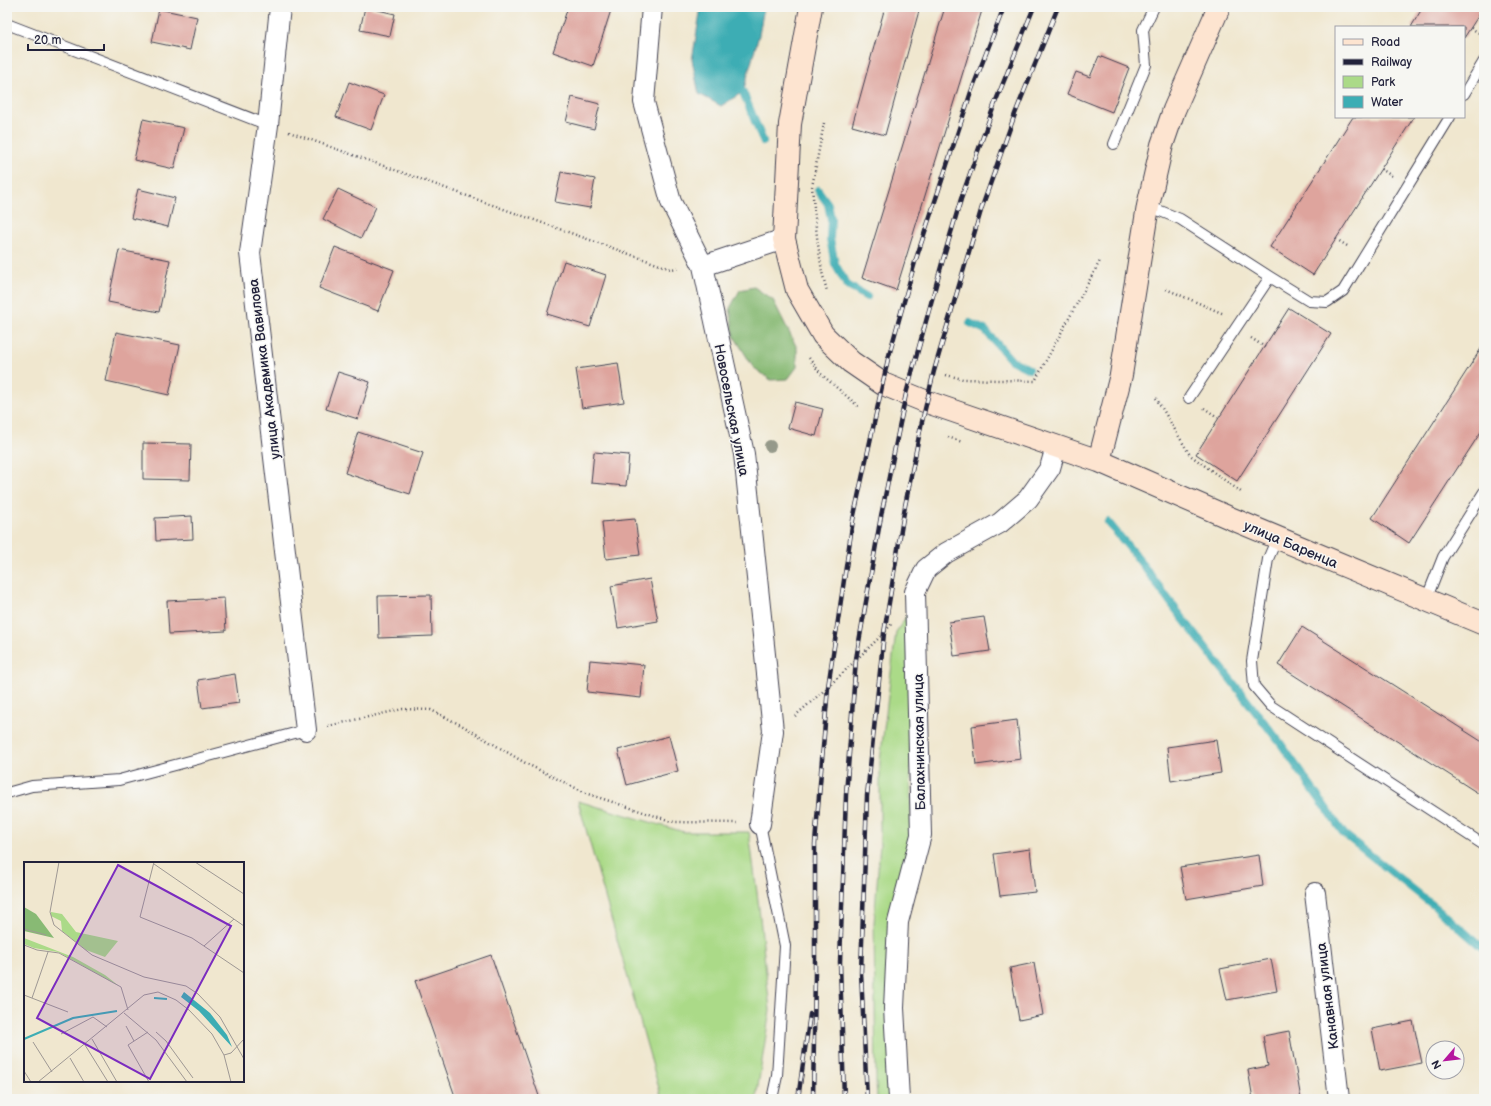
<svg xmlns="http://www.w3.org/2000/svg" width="1491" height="1106" viewBox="0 0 1491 1106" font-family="'Balsamiq Sans',sans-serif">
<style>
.green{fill:#abda88;stroke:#667e62}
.forest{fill:#88ba74;stroke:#556e58}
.water{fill:#3cadb4;stroke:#2f6878}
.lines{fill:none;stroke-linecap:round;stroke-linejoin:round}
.stream{stroke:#3cadb4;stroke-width:8}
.building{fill:#dea49d}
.lane-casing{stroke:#414051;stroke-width:12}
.street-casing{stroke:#414051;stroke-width:22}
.secondary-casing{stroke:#414051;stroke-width:24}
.path{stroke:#414051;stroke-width:2.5;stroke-dasharray:1 3;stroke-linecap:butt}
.lane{stroke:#fff;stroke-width:10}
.street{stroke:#fff;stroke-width:20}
.secondary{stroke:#fde4d0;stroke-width:22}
.rail-casing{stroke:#22223b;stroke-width:4.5}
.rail{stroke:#f6f6f2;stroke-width:3;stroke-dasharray:9;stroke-linecap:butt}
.tree{fill:#95998a}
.labels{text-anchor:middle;stroke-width:3;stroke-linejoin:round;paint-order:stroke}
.street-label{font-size:14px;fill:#22223b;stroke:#f6f6f2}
.inset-river{fill:none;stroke:#3cadb4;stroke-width:2}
.inset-road{fill:none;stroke:#9e9894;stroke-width:1}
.view{fill:#7b2cbf;fill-opacity:0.15;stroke:#7b2cbf;stroke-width:2}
.inset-edge{fill:none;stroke:#22223b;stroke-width:2}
</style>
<rect width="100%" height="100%" fill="#f6f6f2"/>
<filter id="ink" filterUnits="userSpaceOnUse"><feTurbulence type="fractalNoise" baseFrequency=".025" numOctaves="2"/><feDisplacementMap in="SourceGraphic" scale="8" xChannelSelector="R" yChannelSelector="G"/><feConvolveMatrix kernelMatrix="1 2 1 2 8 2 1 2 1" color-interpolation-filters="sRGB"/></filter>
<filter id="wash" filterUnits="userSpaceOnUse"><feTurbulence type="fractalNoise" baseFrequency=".012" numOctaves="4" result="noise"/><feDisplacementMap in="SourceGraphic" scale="16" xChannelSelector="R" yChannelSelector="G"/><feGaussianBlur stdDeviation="0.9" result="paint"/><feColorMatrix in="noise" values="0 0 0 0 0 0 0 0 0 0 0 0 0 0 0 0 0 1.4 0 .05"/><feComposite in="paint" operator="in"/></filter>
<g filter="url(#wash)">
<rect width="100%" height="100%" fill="#f0e7cf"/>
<path class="green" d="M910,611l1,234 -20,254h-14l-1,-17 -2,-159 6,-80v-82l16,-129z
M578,801l106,31h65l10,76 11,102 -14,89h-94z"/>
<path class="forest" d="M754,287l19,13 24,48v19l-9,12 -17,1 -18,-13 -19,-31 -4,-28 10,-18z"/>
<path class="water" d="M701,7h63l-5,28 -16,57 -22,14 -22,-12 -7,-34z"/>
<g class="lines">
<path class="stream" d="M743,92l20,49
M818,190l10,14 3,15 -1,20 5,25 12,21 20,12
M970,323l15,7 26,30 18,9
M1108,522l28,34 41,55 104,133 63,90 95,76 45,39"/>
</g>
<g id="blocks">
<path class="building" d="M365,7l30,7 -5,22 -30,-6z
M568,7h44l-19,59 -40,-14z
M885,7h35l-35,128 -33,-9z
M945,7h38l-87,283 -34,-12z
M1423,7h61l-20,31v-11h-53z
M159,9l38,8 -7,33 -38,-8z
M1099,56l30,12 -17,44 -45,-18 9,-22 14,5z
M349,82l35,13 -13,35 -35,-13z
M572,97l28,7 -6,25 -28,-7z
M1353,117h61l-101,158 -43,-28z
M143,119l41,9 -10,41 -40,-9z
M561,172l34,7 -5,29 -35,-6z
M138,189l37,9 -7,29 -37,-9z
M338,189l38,18 -15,31 -38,-19z
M335,247l59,23 -16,41 -59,-23z
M119,250l51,10 -11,52 -51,-10z
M564,261l42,14 -16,52 -43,-13z
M1289,308l42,26 -94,147 -41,-27z
M116,332l64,13 -11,50 -63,-14z
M1484,344v83l-75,116 -37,-25z
M618,363l6,39 -42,6 -6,-39z
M338,372l32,10 -12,37 -32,-10z
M795,402l28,7 -7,27 -28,-8z
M358,432l65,21 -13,41 -65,-21z
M143,443l48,1 -1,36 -47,-1z
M594,452l35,3 -3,31 -35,-3z
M192,516l1,23 -37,2 -1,-23z
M635,519l5,36 -34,4 -4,-37z
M650,579l8,42 -40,7 -7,-42z
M431,595l1,41 -53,2 -1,-42z
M224,598l2,33 -57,3 -2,-33z
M984,617l6,34 -36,5 -5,-34z
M1302,627l182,116v54l-206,-132z
M590,660l54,5 -3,33 -54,-6z
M235,674l4,29 -37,5 -4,-28z
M1017,720l4,39 -45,6 -4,-39z
M669,736l9,35 -51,14 -9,-35z
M1216,740l5,33 -50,8 -4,-34z
M1030,849l5,43 -35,4 -6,-42z
M1259,855l4,31 -77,13 -6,-32z
M491,955l49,144h-84l-41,-118z
M1271,959l6,32 -50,9 -7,-31z
M1034,963l9,52 -24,5 -9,-52z
M1413,1021l9,42 -42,8 -8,-42z
M1289,1031l12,68h-48l-5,-29 20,-4 -5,-30z"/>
</g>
</g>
<g filter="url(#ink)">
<use href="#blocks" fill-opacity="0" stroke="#414051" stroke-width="1"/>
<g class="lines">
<g class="lane-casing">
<path id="lane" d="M7,24l261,101
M1464,94l20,-33
M1114,144l32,-79 -3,-35 11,-23
M1148,206l32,13 90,58 39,24 18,1 16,-11 107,-174
M1189,398l81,-121
M1277,538l-9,21 -16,102 2,25 17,20 213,139
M1426,600l17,-43 41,-65
M7,793l25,-7 87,-6 187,-50
M760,824l25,122 -8,130 -5,23"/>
</g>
<g class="street-casing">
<path id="street" d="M280,7l-12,118 -18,128 56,477
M652,7l-8,95 27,100 32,64 41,188 29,277 -13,93
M703,266l81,-27
M1315,893l24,206
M899,1099l-5,-91 4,-86 23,-87 -6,-243 11,-23 20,-16 54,-30 28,-24 22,-31 6,-21"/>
</g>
<g class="secondary-casing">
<path id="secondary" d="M811,7l-21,117 -6,115 13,51 26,45 28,27 32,22 44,18 172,59 131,57 254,106
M1099,461l22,-86 27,-169 14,-61 12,-35 45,-103"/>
</g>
<path class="path" d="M1471,28l13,8
M824,123l-12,64 5,50 5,35 5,19
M289,132l382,137 8,-1
M1381,169l11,7
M1336,239l13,8
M1166,289l58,25
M1251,338l14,9
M809,358l12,16 37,32
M946,375l17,4 72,2 65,-120
M1156,398l34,57 51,37
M1204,408l15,10
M948,437l14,5
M795,716l33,-29 56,-54 8,-10
M328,726l75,-17 28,1 32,16 64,38 61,30 86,28 63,1"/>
<use href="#lane" class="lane"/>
<use href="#street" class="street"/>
<use href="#secondary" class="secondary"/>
<g class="rail-casing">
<path id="rail" d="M798,1099l12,-85
M813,1099l2,-126v-129l13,-157 25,-167 35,-161 27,-97 56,-170 33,-85
M844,1099l-4,-137 6,-167 10,-136 25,-143 25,-122 36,-131 19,-64 34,-96 39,-96
M867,1099l-6,-127 6,-176 17,-163 21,-127 16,-80 13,-55 48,-164 33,-93 43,-107"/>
</g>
<use href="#rail" class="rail"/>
</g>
<circle class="tree" cx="770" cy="446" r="6"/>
</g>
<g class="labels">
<g class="street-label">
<text transform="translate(264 369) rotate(-97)" y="5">улица Академика Вавилова</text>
<text transform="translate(732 410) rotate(79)" y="5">Новосельская улица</text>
<text transform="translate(1291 544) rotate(23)" y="5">улица Баренца</text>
<text transform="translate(919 742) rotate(-91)" y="5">Балахнинская улица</text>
<text transform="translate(1327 996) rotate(-97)" y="5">Канавная улица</text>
</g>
</g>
<g transform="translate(24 862)">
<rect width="220" height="220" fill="#f0e7cf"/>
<path d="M27,50l11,2 14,18 42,9 -13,16 -19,-7 -24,-19 -1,-10 -10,-5zM0,76l49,19 32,18 14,11 -61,-34 -24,-4 -10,-4z" fill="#abda88"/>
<path d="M0,45l12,7 18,24 -30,-7z" fill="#88ba74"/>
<path d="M160,130l26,21 17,22 5,12 -33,-36 -18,-14z" fill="#3cadb4"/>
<path class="inset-river" d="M130,136l13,1M0,177l49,-21 44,-7"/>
<path class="inset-road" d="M35,0l-9,50 4,13 38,30 52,22 42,9 12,8 22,23 24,42M130,0l-14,55 52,21 52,35M171,0l49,32M130,2l90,62M0,67l22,6M0,83l13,5 22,3 62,34 7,23M180,84l30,-27M0,133l44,17M8,136l16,-46M100,151l32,27 31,42M102,164l8,15M124,170l-20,13 21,37M132,170l10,9 27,37M37,172l32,-17 14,10M68,177l25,43M9,180l19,30M61,183l23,37M200,193l7,-2 13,-14M46,196l14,24M0,209l7,11M14,220l106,-87 14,-3 18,8 13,10 23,24 12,21 7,27"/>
<path class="view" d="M94,3l113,61 -81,153 -113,-61z"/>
<rect width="220" height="220" class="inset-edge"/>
</g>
<rect width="1491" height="1106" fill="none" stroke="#f6f6f2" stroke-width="24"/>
<rect x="1335" y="26" width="130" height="92" fill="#f6f6f2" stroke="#a1a1a9"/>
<rect x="1343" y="39" width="20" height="6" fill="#fde4d0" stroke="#a1a1a9"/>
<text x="1371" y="46" font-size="12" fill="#22223b">Road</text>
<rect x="1343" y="59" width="20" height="6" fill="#22223b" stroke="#a1a1a9"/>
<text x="1371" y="66" font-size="12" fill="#22223b">Railway</text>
<rect x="1343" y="76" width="20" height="12" fill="#abda88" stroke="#a1a1a9"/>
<text x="1371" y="86" font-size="12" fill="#22223b">Park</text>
<rect x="1343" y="96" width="20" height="12" fill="#3cadb4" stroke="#a1a1a9"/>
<text x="1371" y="106" font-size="12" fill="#22223b">Water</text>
<g transform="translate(1445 1060) rotate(242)"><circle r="19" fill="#f6f6f2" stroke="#a1a1a9"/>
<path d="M0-3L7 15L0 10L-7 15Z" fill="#b5179e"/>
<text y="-6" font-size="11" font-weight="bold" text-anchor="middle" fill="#22223b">N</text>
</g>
<path d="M28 44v6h76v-6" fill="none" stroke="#22223b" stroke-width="2"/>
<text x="34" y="44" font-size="12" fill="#22223b" stroke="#f6f6f2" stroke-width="3" paint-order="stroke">20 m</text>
</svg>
